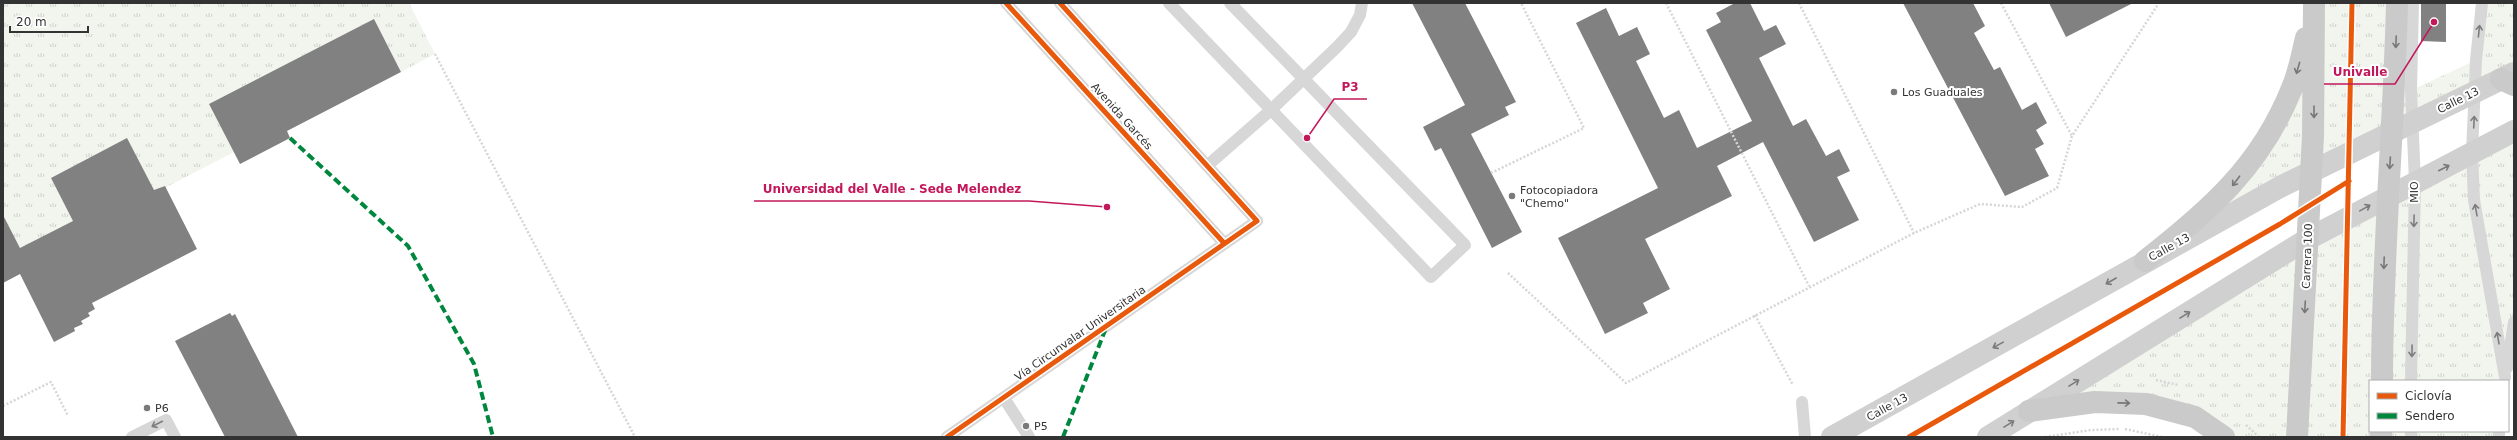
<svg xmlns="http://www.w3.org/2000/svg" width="2517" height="440" viewBox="0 0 2517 440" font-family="'DejaVu Sans',sans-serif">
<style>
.grass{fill:url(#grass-tufts)}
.building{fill:#818181}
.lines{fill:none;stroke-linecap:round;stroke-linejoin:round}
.path{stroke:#d6d6d6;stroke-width:2.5;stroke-dasharray:2 2;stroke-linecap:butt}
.lane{stroke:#d7d7d7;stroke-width:12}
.secondary{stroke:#d0d0d0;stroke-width:22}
.primary{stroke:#cacaca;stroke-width:22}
.quiet{stroke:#00873e;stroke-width:4;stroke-dasharray:8 4;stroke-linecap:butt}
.cycleway-casing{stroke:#fff;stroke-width:8}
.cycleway{stroke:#e8590c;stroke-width:5}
.oneway{stroke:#7d7d7d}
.oneway2{stroke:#777}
.oneway3{stroke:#7a7a7a}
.poi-dot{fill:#7a7a7a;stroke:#fff;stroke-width:1.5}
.labels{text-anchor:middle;stroke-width:4;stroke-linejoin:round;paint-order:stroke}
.poi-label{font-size:11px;fill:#333;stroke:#fff;text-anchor:start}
.street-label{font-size:11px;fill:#333;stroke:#fff}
.leader{fill:none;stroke:#c2185b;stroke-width:1.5}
.callout-dot{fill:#c2185b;stroke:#fff;stroke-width:1.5}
.callout-label{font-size:12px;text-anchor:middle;font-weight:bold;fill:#c2185b;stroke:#fff;stroke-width:4;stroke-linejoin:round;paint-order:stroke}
</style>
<defs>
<pattern id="grass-tufts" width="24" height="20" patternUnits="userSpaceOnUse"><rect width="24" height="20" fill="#f1f5ed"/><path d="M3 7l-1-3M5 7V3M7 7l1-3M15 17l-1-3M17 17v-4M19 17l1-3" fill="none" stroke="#cfd2cc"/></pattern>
</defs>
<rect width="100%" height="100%" fill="#fff"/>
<path class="grass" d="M3,3h406l26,51 -34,18 -27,-53 -165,85 25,48 -79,41 -28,-54 -76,39 28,54 -53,27 -23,-44z
M2311,3h102l-1,87 64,-30 6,-57h32v70l-324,153 75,-84z
M2514,131v191l-9,59h-135v50h129v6h-275l-78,-33 -117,7z"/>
<path class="building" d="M1412,3h53l51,99 -11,5 4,8 -38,19 51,98 -30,16 -51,-100 -6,3 -12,-24 42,-22z
M1735,3h15l14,28 12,-6 10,19 -27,14 34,68 13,-7 20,37 13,-7 11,22 -13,6 22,43 -45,22 -51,-100 -46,24 15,30 -87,43 25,50 -27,14 5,10 -43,21 -47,-96 100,-50 -82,-165 30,-15 13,28 18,-9 13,27 -14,7 28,57 15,-8 18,38 55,-27 -46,-91 15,-8 -5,-9z
M1903,3h70l12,23 -11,7 20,37 6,-3 22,43 14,-8 11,21 -11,7 8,14 -9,5 14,27 -44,20z
M2049,3h84l-67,34z
M2421,3h25v39l-25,-1z
M374,19l27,53 -114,59 3,7 -50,26 -31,-60z
M127,138l27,52 11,-4 32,63 -105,54 3,6 -7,4 2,3 -9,5 2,3 -9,4 1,3 -21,11 -34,-68 -17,9v-68l17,33 53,-27 -22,-43z
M230,313l2,3 3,-2 63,123h-73l-50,-96z"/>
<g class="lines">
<path class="path" d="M1666,3l143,283
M1799,3l115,230
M2001,3l71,133
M435,54l200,383
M1491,173l93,-45 -63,-125
M1508,273l118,110 288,-150 66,-29 42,3 35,-19 15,-52 87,-133
M1755,315l38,70
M2156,380l22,5
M3,406l48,-24 17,34
M2246,425l13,12
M2125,429l37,8
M2045,437l46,-7 29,-1"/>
<path class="lane" d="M1006,3l218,240
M1169,3l262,274 34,-32 -235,-242
M2482,3l-6,57 -4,93 2,47 31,177
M1208,165l64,-56 65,-62 14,-15 9,-17 2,-12
M2507,368l7,-46
M2411,381l4,-199 -4,-92 2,-87
M1004,398l25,39
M1802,402l3,35
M132,437l34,-17 9,17
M947,437l310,-216 -197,-218
M2411,437v-6
M2499,437v-6"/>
<path class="secondary" d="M1832,437l448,-250 234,-114
M1988,437l318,-197 208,-109"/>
<path class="primary" d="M2501,79l13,6
M2145,261c64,-50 116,-95 147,-173 7,-16 10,-34 14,-50
M2382,381c0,-126 12,-252 15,-378
M2029,411l66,-9 51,2 49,13 29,20
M2297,437l16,-301 1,-133
M2381,437v-6"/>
<path class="quiet" d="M290,138l118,108 66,118 19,73
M1063,437l43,-109"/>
<g class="cycleway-casing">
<path id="cycleway" d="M1006,3l218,240
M947,437l310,-216 -197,-218
M1909,437l371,-213 69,-43
M2343,437l9,-434"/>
</g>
<use href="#cycleway" class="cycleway"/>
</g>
<defs><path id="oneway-shaft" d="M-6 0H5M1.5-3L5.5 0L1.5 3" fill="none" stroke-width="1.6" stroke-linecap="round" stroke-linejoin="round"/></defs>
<g class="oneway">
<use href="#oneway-shaft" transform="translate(2479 31) rotate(-84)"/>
<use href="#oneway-shaft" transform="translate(2474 122) rotate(-87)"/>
<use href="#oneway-shaft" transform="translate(2476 210) rotate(-100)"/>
<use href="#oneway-shaft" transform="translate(2414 221) rotate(91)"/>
<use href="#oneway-shaft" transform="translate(2498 338) rotate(-100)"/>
<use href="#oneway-shaft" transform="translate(2412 351) rotate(91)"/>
<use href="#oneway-shaft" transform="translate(157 424) rotate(153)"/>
</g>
<g class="oneway2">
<use href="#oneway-shaft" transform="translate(2396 42) rotate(92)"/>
<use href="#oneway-shaft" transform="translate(2298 68) rotate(106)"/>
<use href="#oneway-shaft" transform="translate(2314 112) rotate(90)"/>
<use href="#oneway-shaft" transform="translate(2390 163) rotate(94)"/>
<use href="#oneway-shaft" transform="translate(2236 181) rotate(127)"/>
<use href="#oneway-shaft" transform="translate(2384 263) rotate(92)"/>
<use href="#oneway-shaft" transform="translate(2305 307) rotate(93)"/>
<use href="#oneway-shaft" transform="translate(2124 403) rotate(1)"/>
</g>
<g class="oneway3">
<use href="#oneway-shaft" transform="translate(2444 168) rotate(-27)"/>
<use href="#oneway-shaft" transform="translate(2365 208) rotate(-29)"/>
<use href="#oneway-shaft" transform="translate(2111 281) rotate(150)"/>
<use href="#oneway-shaft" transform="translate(2185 315) rotate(-32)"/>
<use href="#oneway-shaft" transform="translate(1998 345) rotate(151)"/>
<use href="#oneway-shaft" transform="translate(2074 383) rotate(-32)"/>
<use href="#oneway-shaft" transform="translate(2009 424) rotate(-32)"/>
</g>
<g class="poi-dot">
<circle cx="1894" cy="92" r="4"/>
<circle cx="1512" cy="196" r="4"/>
<circle cx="147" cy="408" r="4"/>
<circle cx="1026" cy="426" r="4"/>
</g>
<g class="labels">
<g class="poi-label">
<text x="1902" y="96">Los Guaduales</text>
<text x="1520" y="194">Fotocopiadora<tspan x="1520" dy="13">"Chemo"</tspan></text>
<text x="155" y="412">P6</text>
<text x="1034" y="430">P5</text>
</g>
<g class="street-label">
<text transform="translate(2458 100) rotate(-26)" y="4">Calle 13</text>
<text transform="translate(1122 116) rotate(48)" y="4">Avenida Garcés</text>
<text transform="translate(2414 192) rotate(-90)" y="4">MIO</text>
<text transform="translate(2169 247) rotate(-29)" y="4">Calle 13</text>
<text transform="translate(2307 256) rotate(-88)" y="4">Carrera 100</text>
<text transform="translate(1080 333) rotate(-35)" y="4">Vía Circunvalar Universitaria</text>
<text transform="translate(1887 407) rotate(-29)" y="4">Calle 13</text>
</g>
</g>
<path class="leader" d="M2434 22L2395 84H2324M1307 138L1334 99H1367M1107 207L1029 201H754"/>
<g class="callout-dot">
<circle cx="2434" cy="22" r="4"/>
<circle cx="1307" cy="138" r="4"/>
<circle cx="1107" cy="207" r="4"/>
</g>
<g class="callout-label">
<text x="2360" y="76">Univalle</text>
<text x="1350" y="91">P3</text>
<text x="892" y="193">Universidad del Valle - Sede Melendez</text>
</g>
<rect width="2517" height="440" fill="none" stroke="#333333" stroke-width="8"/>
<rect x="2369" y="380" width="140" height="52" fill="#ffffff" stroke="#adadad"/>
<rect x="2377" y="393" width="20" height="6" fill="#e8590c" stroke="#adadad"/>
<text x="2405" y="400" font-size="12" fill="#333333">Ciclovía</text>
<rect x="2377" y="413" width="20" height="6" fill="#00873e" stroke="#adadad"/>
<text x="2405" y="420" font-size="12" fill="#333333">Sendero</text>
<path d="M10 26v6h78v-6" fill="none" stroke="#333333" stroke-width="2"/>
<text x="16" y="26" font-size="12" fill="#333333" stroke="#ffffff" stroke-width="3" paint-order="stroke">20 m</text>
</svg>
